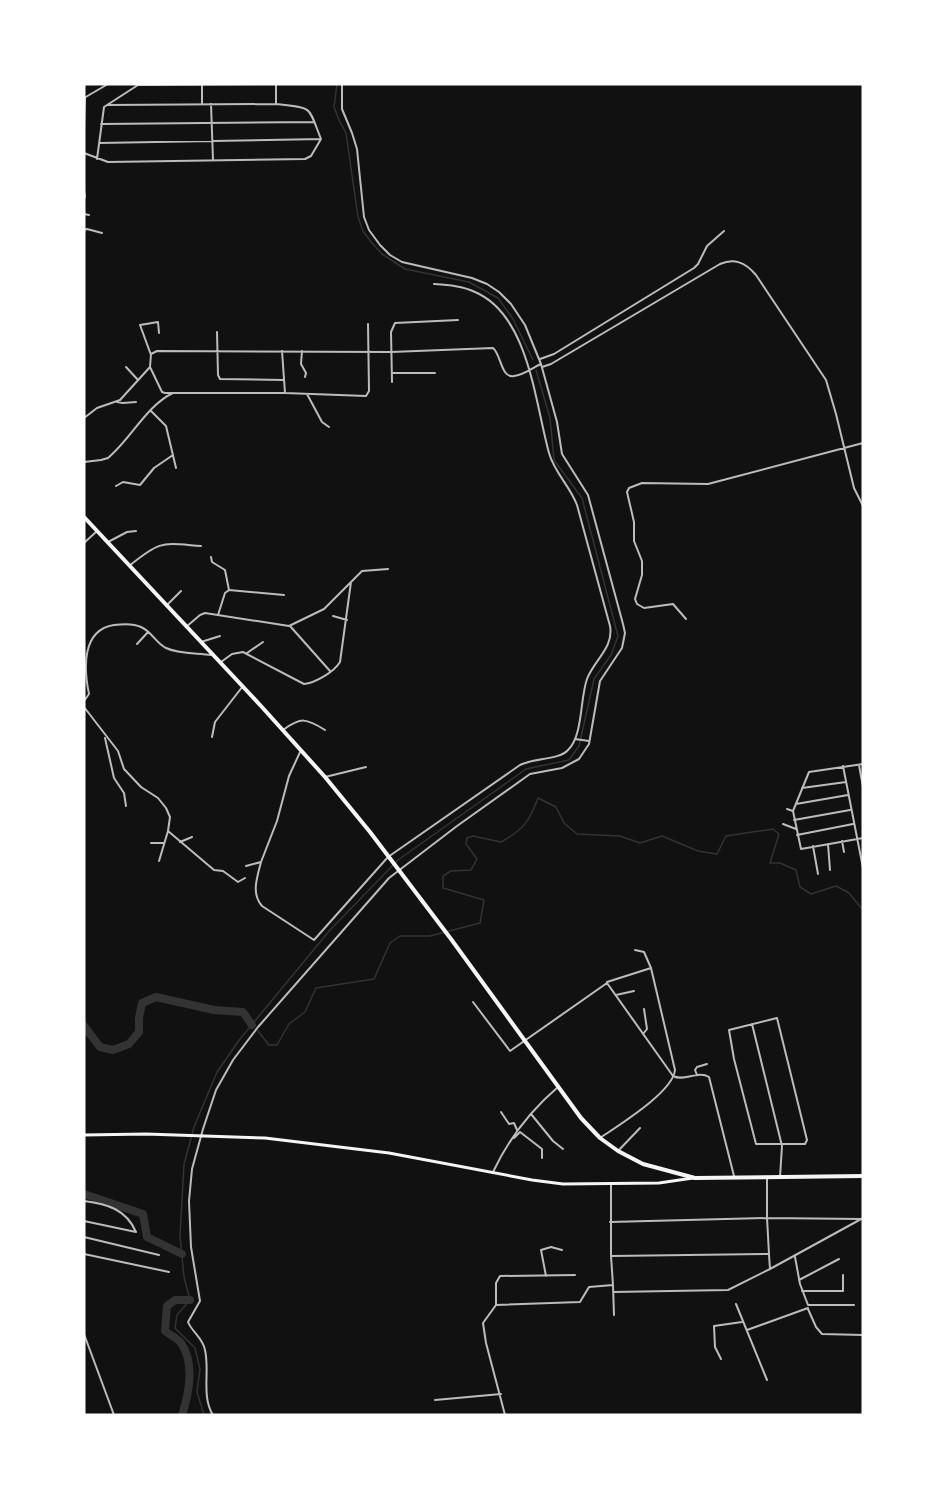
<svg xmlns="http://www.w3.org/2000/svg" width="947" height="1499" viewBox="0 0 947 1499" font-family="Overpass,sans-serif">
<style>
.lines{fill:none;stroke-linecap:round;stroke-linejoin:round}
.stream{stroke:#333;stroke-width:1.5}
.river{stroke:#333;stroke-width:8}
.minor{stroke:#bcbcbc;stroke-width:2}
.secondary{stroke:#f5f5f5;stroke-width:3}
.trunk{stroke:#f5f5f5;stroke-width:4}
</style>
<rect width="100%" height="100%" fill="#111"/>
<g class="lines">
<path class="stream" d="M337,84l-3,23 5,13 7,13 12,84 5,14 9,12 10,11 23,15 64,13 29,16 15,21 20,41
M258,1031l11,14h8l12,-21 16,-12 11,-24 58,-9 16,-36 10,-7h30l50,-13 4,-23 -41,-12v-12l8,-5 20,-1 6,-11 -11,-15 1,-6 6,-2 28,6c23,-13 28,-20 37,-44l18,9 8,16 13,11 43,2 20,7 22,-7 36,15 19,3 9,-18 47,-7 6,5 -9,29h10l16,7 4,17 11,7 25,-8 13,7 14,17
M204,1415l-7,-23 3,-23 -5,-21 -20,-20 2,-13 13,-15 -6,-23 -4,-41 4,-72 10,-37 23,-55 23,-33 90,-109 68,-70 128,-91 43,-9 10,-14 15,-67 17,-24 7,-19 -36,-138 -28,-38 -4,-42 -14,-48"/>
<path class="river" d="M84,1026l16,21 13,3 16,-6 10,-12v-14l3,-15 14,-6 58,13 29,2 9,13
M84,1194l59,20 4,23 35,17
M182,1415c7,-21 13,-52 -1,-72 -4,-5 -11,-8 -16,-12l2,-25 8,-6h15"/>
<path class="minor" d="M139,85l119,-1
M84,98l24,-14
M202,104v-20
M211,104l2,56
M276,104v-20
M84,124l1,-26
M101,124l213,-2
M99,143l222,-4
M84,153l24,9 197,-3 6,-3 10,-17c-14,-35 -7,-30 -45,-35l-169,1
M97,159l7,-52 34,-22
M84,191l1,6
M84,214l5,1
M84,230l3,-1 15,4
M217,332l1,43 2,4 64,1
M282,351l3,42
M302,351l-1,13 5,9 -1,4
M151,355l-11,-30 18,-3 1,11
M540,359l14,-5 140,-86 4,-4 9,-18 17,-15
M126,367l12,13
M150,367l12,25 3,1h120l81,3 3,-5 -1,-67
M542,367l9,-3 169,-100c14,-6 25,-2 36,11l70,105 10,34 18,74 9,18
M392,373h43
M392,382l-1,-50 4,-9 63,-3
M307,394l15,28 7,5
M117,402l6,1 13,-1
M151,411l15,15 10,42
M84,418l13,-10 23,-8 30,-33 1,-13 6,-3 234,1 102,-4c8,6 8,31 21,28 10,-1 18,-8 27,-12
M84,462l17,-2 7,-2c22,-18 39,-53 65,-65
M116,486l7,-4 17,3 14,-17 19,-13
M108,542l19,-10 9,-1
M84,543l13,-12
M211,557l1,5 13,8 4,20
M129,566c32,-26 32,-23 72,-20
M166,606l15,-15
M218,615l7,-22 4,-3 55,5
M333,616l14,4
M686,619l-13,-15 -29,4 -7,-4 -2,-5 7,-24v-14l-8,-20v-19l-7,-30 2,-4 13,-5 66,1 155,-41
M290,626l40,45
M186,627l14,-12 5,-2 84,13 35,-17 38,-38 26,-2
M201,642l19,-6
M137,644l11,-12
M247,653l16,-11
M221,662l11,-8 11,-2 61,32c11,-1 30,-12 36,-22l11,-80
M84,701l5,-7c-5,-24 -8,-64 25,-69 8,-1 19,-2 27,2 10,4 15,16 25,21 12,6 31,5 45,7
M84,707l34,44 6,18 17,18 17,11 8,10 4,9 -2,14 46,39 9,1 15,11 7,-4
M283,730c18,-13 23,-12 42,0
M212,737l3,-15 28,-36
M105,738l9,40 10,15 2,13
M575,739l14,2
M863,764l-54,8 -16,39 8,38 62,-11
M859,765l4,22
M843,766l20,102
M325,777l41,-10
M802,788l44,-6
M796,804l52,-9
M787,809l6,2
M794,820l56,-10
M783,824l13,5
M797,835l56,-11
M842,841l2,11
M180,842l12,-5
M151,843h13
M828,844l2,26
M813,846l5,28
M159,861l9,-30
M261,862c-4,16 -10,31 1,44l52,34 74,-83 132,-92c14,-7 39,-5 48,-15 15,-14 12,-52 19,-71 7,-19 27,-31 23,-53l-33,-121c-7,-19 -23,-33 -28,-52 -14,-50 -20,-138 -74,-161 -12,-6 -27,-7 -41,-8
M246,866l15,-4 16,-41 12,-45 12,-26
M635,950l9,2 7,16
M616,995l18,-4
M473,1002l37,49 97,-68 66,93c11,6 25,-6 36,1l25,99
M777,1018l30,122 -2,4h-49l-22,-85 -5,-29z
M752,1024l30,122 -2,31
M643,1034l4,-5 -3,-20
M697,1075l-2,-5 2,-3 10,-3
M501,1112l8,12 5,-1 3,7
M531,1114l22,27 10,8
M514,1138l6,-6 22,17v9
M600,1138c19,-13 73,-46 75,-68l-24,-102 -44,14
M618,1151l22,-23
M493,1172c16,-34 37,-61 65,-85
M767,1178v40l94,1
M611,1184v72
M84,1201c23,3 42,8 52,31l-52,-11
M84,1237l75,18
M84,1254l85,18
M769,1255l1,14 93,-51
M795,1257l5,27 8,21h46
M546,1276l-5,-26 10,-3 11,3
M799,1280l40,-21
M613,1285l1,30
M802,1291h41v-16
M613,1292l115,-2 42,-21
M736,1304l31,76
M496,1305v-22l4,-7 75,-1
M808,1309l8,18 6,7 41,1
M747,1330l61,-22
M84,1334l30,81
M721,1359l-6,-12 -1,-21 28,-4
M435,1400l66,-6
M213,1415c-12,-19 -3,-44 -8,-65 -2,-12 -13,-18 -17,-28l12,-21 -9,-54 -2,-46 3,-32 11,-40 13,-39 17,-30 25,-33 131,-149 68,-52 73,-52 32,-6 17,-9 10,-15 11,-63 22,-33 3,-15 -2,-9 -35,-129 -26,-41 -5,-32 -16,-58 -16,-39 -14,-21 -12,-12 -12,-8 -15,-6 -70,-16 -12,-7 -10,-10 -11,-15 -5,-13 -7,-68 -5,-16 -10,-24v-25
M505,1415l-19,-72 -3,-20 13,-18 84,-3 9,-15 24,-2 -2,-29 158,-2 -2,-36 -157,4"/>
<path class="secondary" d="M84,1135l62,-1 119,4 124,15 143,27 31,4 96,-1 34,-5"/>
<path class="trunk" d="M84,517l177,189 64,71 45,55 81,107 130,179 19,20 18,13 25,13 52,14 168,-2"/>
</g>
<rect width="947" height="1499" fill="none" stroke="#ffffff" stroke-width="171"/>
</svg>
